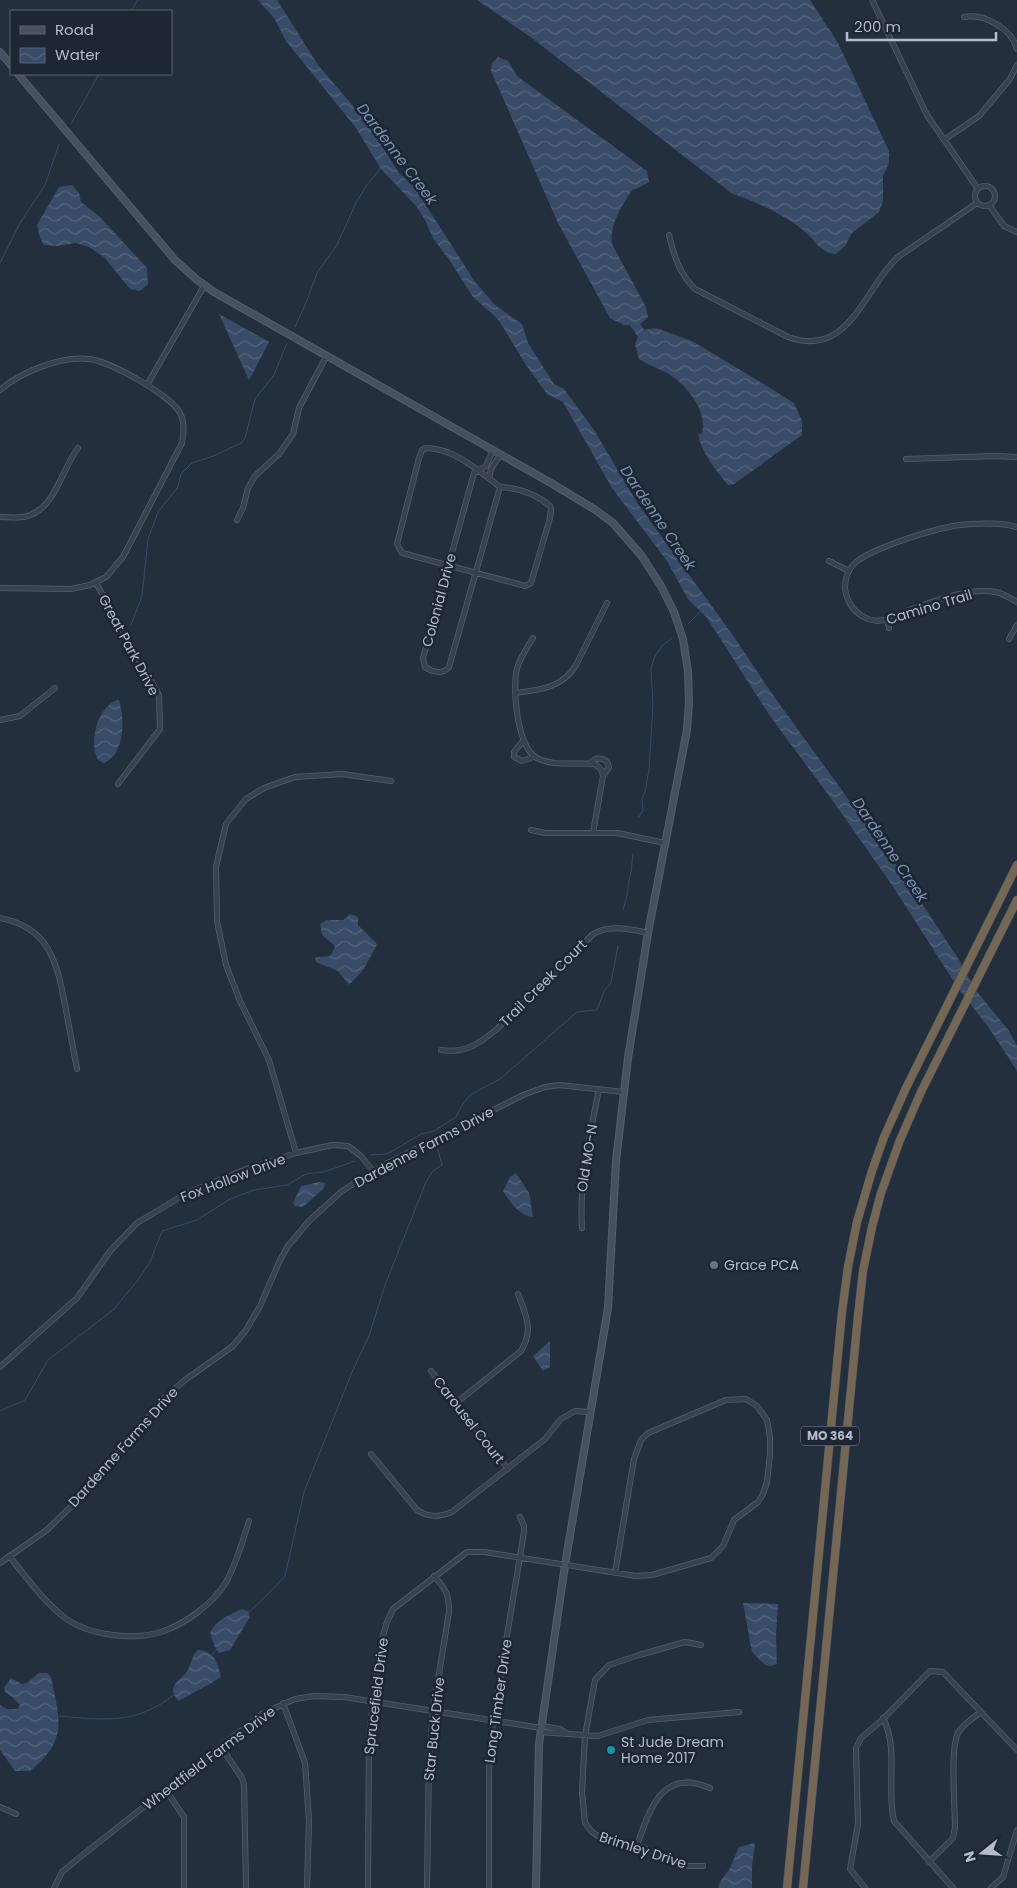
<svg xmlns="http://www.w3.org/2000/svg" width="1017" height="1888" viewBox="0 0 1017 1888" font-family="Poppins,sans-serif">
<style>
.water{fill:url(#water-waves)}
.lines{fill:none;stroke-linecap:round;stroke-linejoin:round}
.stream{stroke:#394c67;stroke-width:1}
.street-casing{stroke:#565f6c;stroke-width:6}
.secondary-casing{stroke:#565f6c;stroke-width:8}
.highway-casing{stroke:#434c59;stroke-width:9}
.street{stroke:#38414e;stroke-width:4.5}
.secondary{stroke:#465061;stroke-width:6}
.highway{stroke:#746855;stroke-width:8}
.worship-dot{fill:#6b7280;stroke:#1d2633;stroke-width:2}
.culture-dot{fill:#0f9aa8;stroke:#1d2633;stroke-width:2}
.labels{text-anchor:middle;stroke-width:5;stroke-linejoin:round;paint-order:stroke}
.shield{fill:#1d2633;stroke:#878f9c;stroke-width:1}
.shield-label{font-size:12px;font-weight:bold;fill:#b4bcc9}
.street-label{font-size:14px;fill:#b4bcc9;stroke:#1d2633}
.poi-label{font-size:14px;fill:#b4bcc9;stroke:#1d2633;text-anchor:start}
.water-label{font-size:15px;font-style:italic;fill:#7c92b1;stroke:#1d2633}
</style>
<defs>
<pattern id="water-waves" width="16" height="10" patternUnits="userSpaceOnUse" patternTransform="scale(1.25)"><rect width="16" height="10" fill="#394c67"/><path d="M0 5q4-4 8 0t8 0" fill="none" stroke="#53647b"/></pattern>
</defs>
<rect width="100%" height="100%" fill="#242f3e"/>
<path class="water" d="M258,0h19l41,65 48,56 33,52 16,15 60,94 20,23 27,19 6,19 26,41 10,5 30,41 44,74 96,133 41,61 79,109 21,25 86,131 13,25 35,43 8,15v25l-28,-43 -31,-40 -66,-103 -57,-81 -65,-88 -63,-98 -19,-19 -21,-38 -55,-73 -49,-86 -16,-8 -21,-29 -28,-46 -25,-22 -23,-36 -17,-23 -8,-18 -8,-13 -36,-38 -25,-41 -70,-87 -12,-23z
M477,0h333l28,43 51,108v12l-6,13v25l-4,11 -27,21 -7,13 -9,8c-16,-1 -22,-15 -33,-24 -22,-17 -47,-28 -72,-37l-199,-155z
M498,57l10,4 9,15 130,95 2,11 -11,6 -6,2c-10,15 -23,35 -20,54l34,63 2,10 -8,7 4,6 12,-2 36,13 70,42 32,20 8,18v14l-68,49 -6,1c-12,-14 -26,-32 -30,-50l4,-2c6,-24 -18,-52 -39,-62 -8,-4 -16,-7 -24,-12l-4,-15 3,-7 -8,-12h-6l-14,-7 -52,-95 -67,-152 1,-8z
M72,185l7,8 2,9 19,15 47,51 1,16 -8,7 -10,-2 -26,-32 -15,-10 -13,-4 -18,3 -14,-1 -4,-7 -3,-13 22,-38z
M219,314l50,28 -20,38z
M117,700h2c6,20 6,54 -15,63l-6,-3c-8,-15 -3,-41 9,-53 2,-3 6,-5 10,-7z
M350,914l8,3v8l19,19 -13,25 -15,16 -11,-14 -22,-9 -1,-4c12,-4 15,4 20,-12l-13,-11 -2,-11 6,-4h17z
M516,1173l13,20 4,24c-14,-1 -23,-15 -30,-26l7,-14z
M320,1182l5,1 -1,5 -21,19 -8,-1 -2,-3 8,-17z
M550,1341v26l-7,4 -10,-15z
M743,1603l35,1 -2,31 1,29 -6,2 -6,-1 -13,-13z
M242,1609l6,2 2,6 -20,33 -11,3 -4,-6 -5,-14c6,-13 19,-18 32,-24z
M198,1650c16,0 20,14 23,27 -14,9 -29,16 -42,24 -3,-3 -6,-6 -6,-11 1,-9 10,-12 14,-19 5,-7 4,-15 11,-21z
M39,1673h8l4,4c9,43 17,63 -21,94h-15l-15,-21v-45l7,4h11l2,-4 -8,-8 -7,-5 -1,-4 7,-10 11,6 5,-1z
M755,1843l-3,24v21h-34l2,-6 10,-14 9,-21z"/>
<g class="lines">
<path class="stream" d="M131,11l7,-11
M71,124l28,-50
M0,263l20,-40 25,-38 14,-41
M295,327l11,-24 11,-30 20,-28 18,-40 11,-19 15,-18
M688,624l14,-14
M131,625l11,-29 6,-57 10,-27 20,-25 3,-13 11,-11 24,-8 25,-12 4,-5 10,-39 19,-24 13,-32
M639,817l4,-7 -1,-12 3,-6 4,-22 4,-65 -2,-36 3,-11 8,-12 10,-8
M623,910l5,-18v-8l3,-12 2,-18
M370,1155l15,-1 6,-2 30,-18 13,-3 22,-14 5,-10 9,-12 30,-16 77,-67 20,-2 7,-19 7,-8 7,-37
M0,1411l25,-11 23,-40 65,-50 25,-30 12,-18 12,-31 35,-11 33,-21 24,-9 33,-5 19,-11 18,-2 31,-11
M248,1613l19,-18 18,-19 19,-84 48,-120 17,-36 16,-51 41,-103 7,-11 9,-6 -5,-19
M211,1656l6,-7
M59,1716c46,4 76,9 115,-21"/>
<g class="street-casing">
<path id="street" d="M872,0l55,115 51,74
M964,17c20,-4 48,12 53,32
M944,140l35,-24 31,-37 7,-14
M975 196a10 10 0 1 1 20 0a10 10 0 1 1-20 0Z
M989,205l15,21 13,6
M669,235c5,21 10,38 26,54l93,48c62,22 75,-48 110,-80l79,-54
M147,385l57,-99
M0,390c21,-18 60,-34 89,-31 19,1 83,37 91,54 5,9 4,20 2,30l-59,114 -17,20 -16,8 -19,4 -71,-1
M426,448c28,0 53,23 74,39 18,1 36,7 50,19l1,3 -1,9 -19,65 -6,3 -123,-33 -5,-9 22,-86 3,-8z
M493,450l-7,16 -12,7 -51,185 2,9c7,5 18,8 24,0l51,-180
M906,459l89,-3 22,1
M489,478l2,-9 10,-15
M0,517c8,0 16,1 24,0 31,-6 37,-47 54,-69
M237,520l6,-12 5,-20 7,-12 24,-22 14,-20 6,-26 28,-53
M1017,527c-18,-5 -38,-4 -57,-2 -23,3 -90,23 -106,39 -6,6 -9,15 -9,24 1,11 7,22 17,28 18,11 32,0 50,-7 25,-9 57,-22 84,-17 8,2 14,6 21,10
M829,561l20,10
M96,583l63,112 1,34 -42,55
M887,620l2,8
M533,638c-6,10 -13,19 -16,31 -5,20 0,78 20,89 17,9 38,4 57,6 6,3 8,5 9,12l-10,57
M1009,639l8,-14
M515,693c24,-3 48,-5 61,-28l31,-62
M0,720l20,-4 35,-28
M523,741l-9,11v5l8,4 12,-4
M590,763c6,-7 17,-6 19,4l-6,9
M531,830l14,3h72l48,10
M0,918c49,9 57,44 65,87 4,21 8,43 12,64
M441,1050c25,4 39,-7 57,-22l95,-94c17,-10 37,-5 55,-1
M296,1153l-27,-93 -29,-59 -14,-36 -9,-44 -1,-54 10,-43 20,-25 18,-11 31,-11 47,-3 49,7
M582,1228c-3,-47 8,-93 17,-139
M0,1367l77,-69 34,-48 26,-27 50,-30 62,-25 47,-15 36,-8 16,1 13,10 12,15
M431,1371l77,98
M456,1403l65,-52c13,-21 5,-36 -3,-57
M371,1454l46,56c12,8 23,7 35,2l93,-73 16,-20 14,-8 15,1
M9,1556c18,22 34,45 56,62 23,17 69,23 96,14 24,-8 52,-28 65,-50 11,-19 16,-40 23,-61
M0,1563l47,-33 43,-42 73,-89 22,-19 48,-34 13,-16 14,-24 20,-46 8,-14 21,-25 33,-30 42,-26 139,-70 22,-8 14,-2 65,7
M701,1645l-16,-3 -46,13 -30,10 -14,15 -10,56 -3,56 3,31 7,9 9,6 36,7 51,21h15
M283,1703l22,60 4,57 -2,68
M883,1718c16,30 3,70 11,103l59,67
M541,1726l19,3 6,4
M540,1732l58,4 50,-16 91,-8
M221,1747l21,31 2,7 2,103
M166,1790l18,27v71
M0,1807l16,7
M637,1845c13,-36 25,-78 73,-57
M929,1862l24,-24 2,-11c0,-20 -5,-79 3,-94 4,-8 15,-15 23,-21
M54,1888l8,-16 18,-15 182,-143 33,-15 19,-3 30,1 197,31
M368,1888l1,-154 13,-95 5,-17 6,-13 74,-57h17l152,24 16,-1 59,-17 12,-12 11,-26 24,-18 5,-8 4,-12 3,-28v-17l-3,-17 -10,-14 -11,-7 -20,1 -78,33 -7,7 -7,19 -19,114
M427,1888l2,-130 4,-47 16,-99c0,-18 -3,-23 -15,-36
M489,1888v-118l4,-49 31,-189v-6l-4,-9
M865,1888l-15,-19 8,-45 -2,-76 5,-10 20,-17 49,-50 13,1 74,78
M991,1888l12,-11 14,-47"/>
</g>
<g class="secondary-casing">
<path id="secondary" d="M0,52l11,13
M18,74l157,186 21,19 18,13 337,191 43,26 19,14 28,32 20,31 13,26 9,27 5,32 1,31 -2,28 -39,203 -20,125 -12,103 -8,147 -43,257 -26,179 -3,144"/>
</g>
<g class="highway-casing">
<path id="highway" d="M787,1888l55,-576 6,-45 9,-45 15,-51 12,-34 22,-49 111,-223
M803,1888l55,-572 5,-45 9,-44 9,-34 19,-53 21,-48 96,-192"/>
</g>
<use href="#street" class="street"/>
<use href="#secondary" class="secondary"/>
<use href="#highway" class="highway"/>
</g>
<circle class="worship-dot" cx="714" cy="1265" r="5"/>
<circle class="culture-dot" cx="611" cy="1750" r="5"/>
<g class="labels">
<rect class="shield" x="801" y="1426.5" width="58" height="19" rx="4"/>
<g class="shield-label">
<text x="830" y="1440">MO 364</text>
</g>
<g class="street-label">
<text transform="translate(439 600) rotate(-75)" y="5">Colonial Drive</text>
<text transform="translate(929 607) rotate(-17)" y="5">Camino Trail</text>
<text transform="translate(129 645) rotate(62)" y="5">Great Park Drive</text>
<text transform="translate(543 983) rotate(-45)" y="5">Trail Creek Court</text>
<text transform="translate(424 1147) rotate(-28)" y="5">Dardenne Farms Drive</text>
<text transform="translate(587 1158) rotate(-81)" y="5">Old MO-N</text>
<text transform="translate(233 1178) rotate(-21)" y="5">Fox Hollow Drive</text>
<text transform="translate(469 1420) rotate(52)" y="5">Carousel Court</text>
<text transform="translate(123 1447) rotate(-48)" y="5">Dardenne Farms Drive</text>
<text transform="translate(376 1696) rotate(-83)" y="5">Sprucefield Drive</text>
<text transform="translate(498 1701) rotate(-82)" y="5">Long Timber Drive</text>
<text transform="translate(434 1729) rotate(-84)" y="5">Star Buck Drive</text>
<text transform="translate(209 1758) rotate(-37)" y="5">Wheatfield Farms Drive</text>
<text transform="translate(643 1850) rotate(18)" y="5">Brimley Drive</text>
</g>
<g class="poi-label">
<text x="724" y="1270">Grace PCA</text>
<text x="621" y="1747">St Jude Dream<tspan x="621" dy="16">Home 2017</tspan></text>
</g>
<g class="water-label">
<text transform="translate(397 154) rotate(53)" y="5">Dardenne Creek</text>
<text transform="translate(658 518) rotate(56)" y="5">Dardenne Creek</text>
<text transform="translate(890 850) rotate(56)" y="5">Dardenne Creek</text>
</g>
</g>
<rect x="10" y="10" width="162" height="65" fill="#1d2633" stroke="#59626f"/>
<rect x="20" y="26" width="25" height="8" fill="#465061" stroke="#59626f"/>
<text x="55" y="35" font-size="15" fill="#b4bcc9">Road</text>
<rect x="20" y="48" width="25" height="15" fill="url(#water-waves)" stroke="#59626f"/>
<text x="55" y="60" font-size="15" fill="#b4bcc9">Water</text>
<g transform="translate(982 1853) rotate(253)" stroke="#1d2633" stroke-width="4" paint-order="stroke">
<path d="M0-4L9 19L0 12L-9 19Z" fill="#b4bcc9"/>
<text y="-8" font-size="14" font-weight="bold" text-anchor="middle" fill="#b4bcc9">N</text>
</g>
<path d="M847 32v8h149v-8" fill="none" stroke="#b4bcc9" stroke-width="2.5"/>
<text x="854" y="32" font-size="15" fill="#b4bcc9" stroke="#1d2633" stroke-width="4" paint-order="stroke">200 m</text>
</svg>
